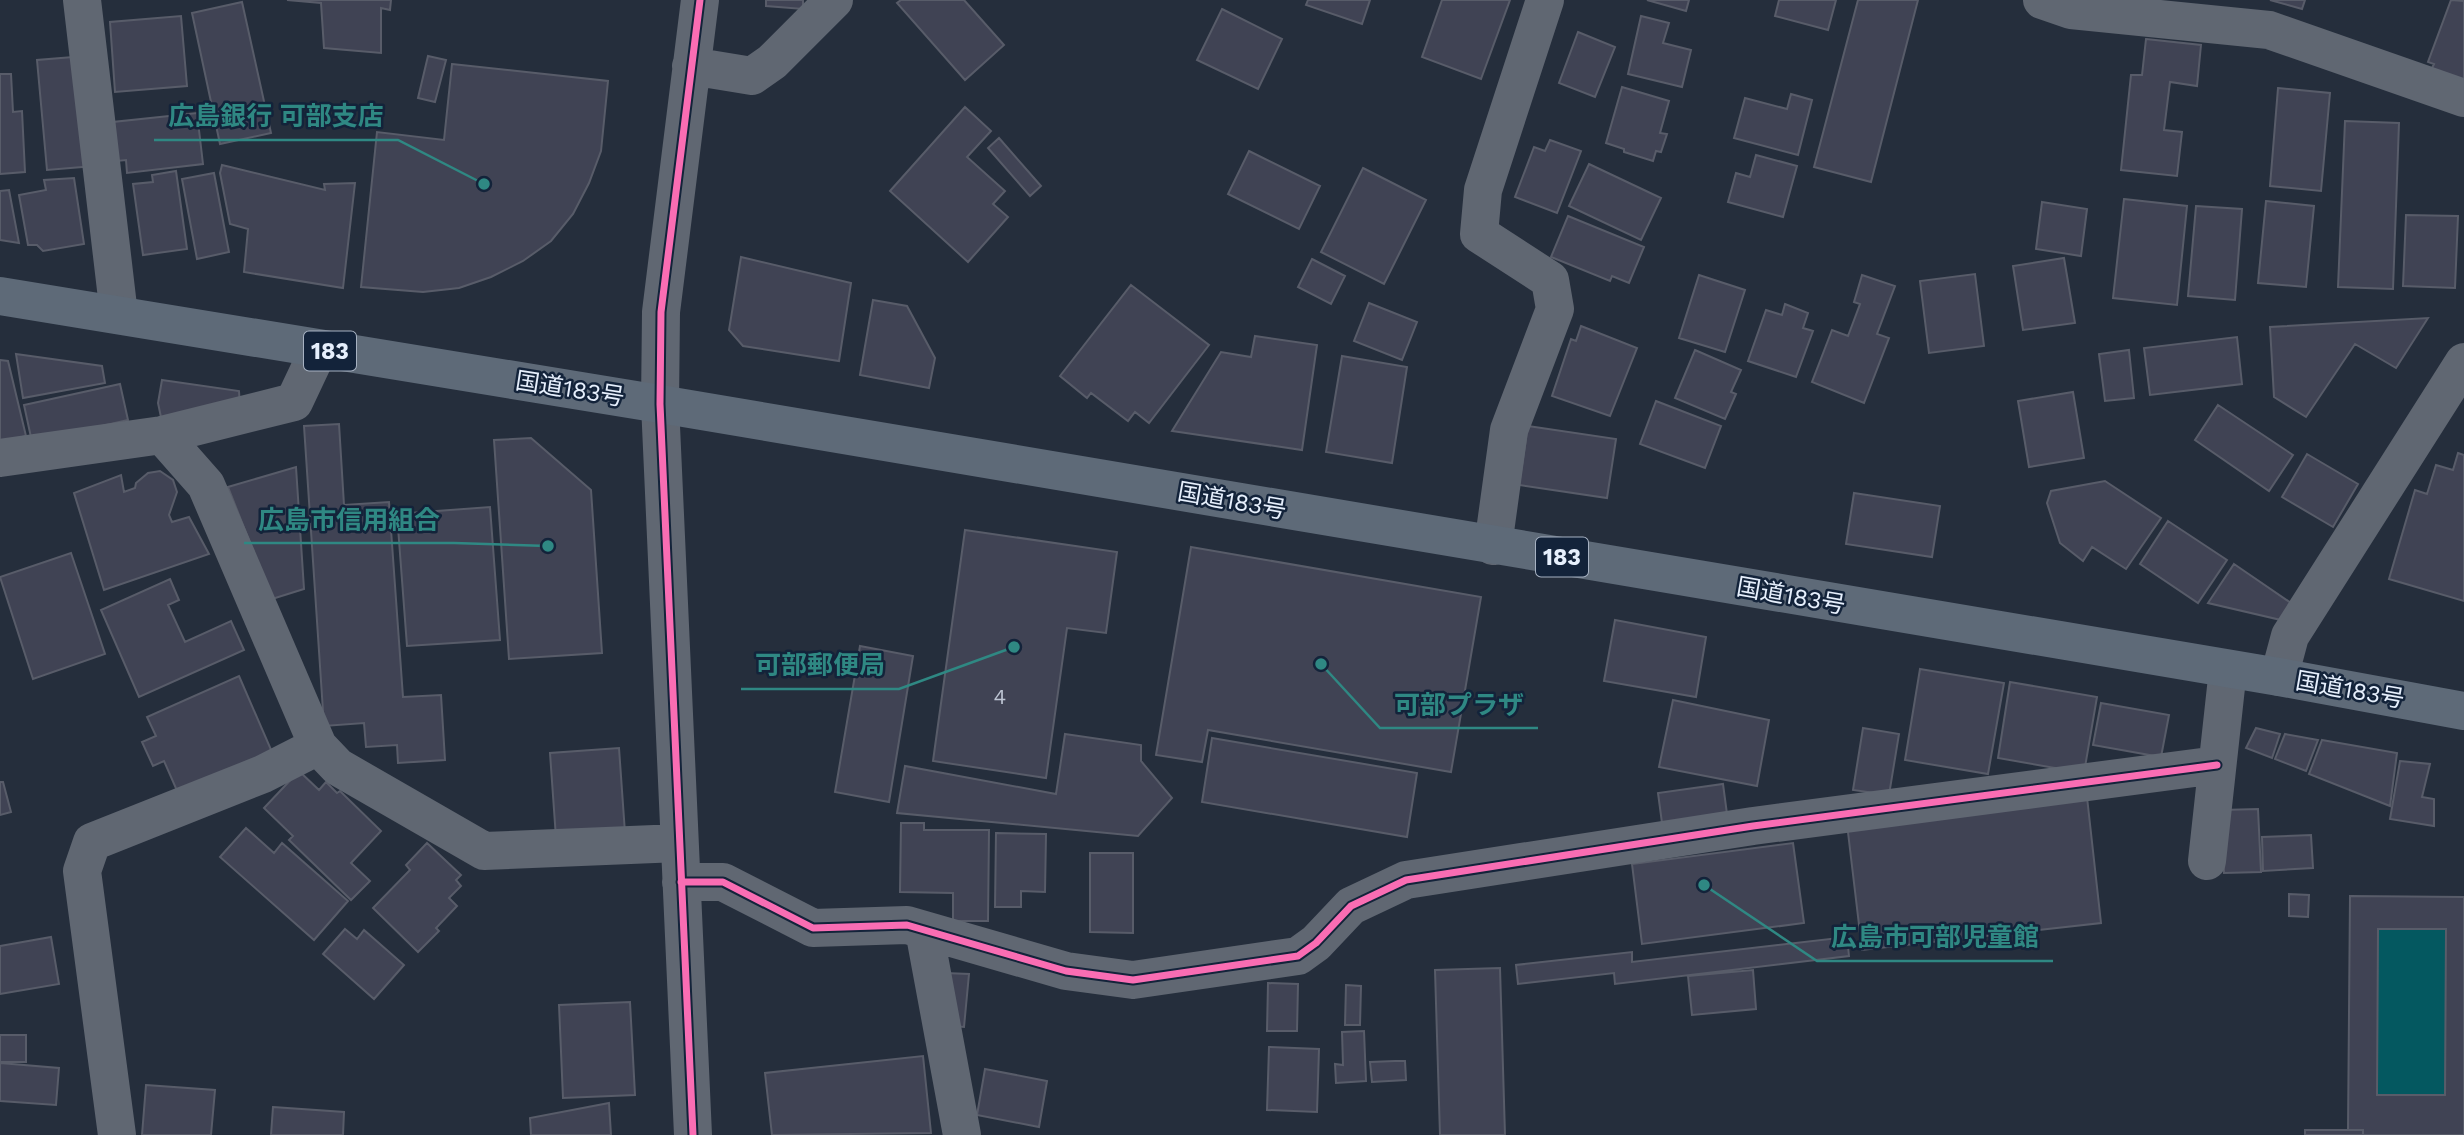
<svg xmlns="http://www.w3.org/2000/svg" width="2464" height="1135" viewBox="0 0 2464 1135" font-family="'Work Sans','Noto Sans JP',sans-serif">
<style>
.water{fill:#045860}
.building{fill:#404354;stroke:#585c69;stroke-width:2;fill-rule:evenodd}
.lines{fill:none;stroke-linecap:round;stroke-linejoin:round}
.minor{stroke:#606772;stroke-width:38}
.highway{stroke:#5e6a78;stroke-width:38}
.cycleway-casing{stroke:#13233a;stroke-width:11}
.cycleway{stroke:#f96db3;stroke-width:7}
.labels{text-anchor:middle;stroke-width:5;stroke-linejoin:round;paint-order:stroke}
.number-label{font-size:21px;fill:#bcc4d2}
.shield{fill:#13233a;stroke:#a7b2c2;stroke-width:2}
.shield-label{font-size:23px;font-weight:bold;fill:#e6effc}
.street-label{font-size:24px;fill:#e6effc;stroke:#13233a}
.leader{fill:none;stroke:#2f8883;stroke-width:2.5}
.callout-dot{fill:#2f8883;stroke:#13233a;stroke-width:2.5}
.callout-label{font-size:26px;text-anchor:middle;font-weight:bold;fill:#2f8883;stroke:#13233a;stroke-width:5;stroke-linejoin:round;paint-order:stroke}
</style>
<rect width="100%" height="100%" fill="#252e3c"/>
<path class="water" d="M2378,929h68l-1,166h-68z"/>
<path class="building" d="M287,0h104l-1,10 -9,-2v45l-57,-5 -3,-45z
M766,0h37v9l-37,-3z
M901,0h63l40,45 -39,35 -68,-77z
M1308,0h62l-8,24 -56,-19z
M1442,0h68l-29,79 -59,-22z
M1647,0h42l-3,11z
M1779,0h57l-8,30 -53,-14z
M1858,0h60l-47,182 -57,-15z
M2270,0h35l-3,9z
M2451,0l13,1v84l-34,-13 4,-8 -6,-2z
M242,2l29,131 -51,11 -28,-131z
M1222,9l60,30 -24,50 -61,-29z
M181,16l6,70 -72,6 -5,-70z
M1641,16l28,7 -6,20 28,7 -9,37 -54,-13z
M1578,32l37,15 -20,50 -36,-14z
M2146,39l55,6 -4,41 -27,-4 -6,48 18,2 -5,44 -56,-6 10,-95h11z
M85,56l9,110 -47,4 -10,-110z
M428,56l18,4 -11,42 -17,-4z
M452,64l156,17 -7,70 -12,32 -16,31 -22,27 -28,20 -32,16 -32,11 -36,4 -62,-5 16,-155 67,8z
M0,74h11l2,38 9,-1 3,61 -25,2z
M1622,87l47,14 -9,32 7,1 -6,18 -5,-1 -3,10 -29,-9v-3l-18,-6z
M2278,88l52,5 -9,98 -51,-5z
M1791,94l21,6 -14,55 -64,-17 11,-40 42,11z
M965,107l26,24 -24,26 38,34 -12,13 15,13 -40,45 -78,-71z
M197,113l6,51 -76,9 -1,-13 -9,1 -4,-39z
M2345,121l54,2 -6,166 -55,-2z
M999,138l42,48 -11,10 -42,-48z
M1550,140l31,11 -24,62 -42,-16 19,-50 11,4z
M1249,151l71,35 -21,43 -71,-35z
M1756,155l41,11 -14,51 -55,-15 8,-29 14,4z
M1589,164l72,34 -20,42 -72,-34z
M222,165l103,25 -1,-6 31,-1 -12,105 -99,-16 4,-43 -18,-5 -10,-51z
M1363,168l63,32 -42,84 -63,-32z
M176,171l11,78 -44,6 -10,-71 20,-2 -1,-7z
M214,173l15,79 -32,7 -15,-80z
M74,178l10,66 -41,7 -6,-6h-9l-9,-50 27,-5 -2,-10z
M9,190l10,53 -19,-3v-49z
M2124,199l63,7 -10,99 -64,-7z
M2266,201l48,5 -8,81 -48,-4z
M2042,202l45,7 -6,47 -45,-7z
M2196,206l46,3 -7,91 -47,-4z
M2406,215l52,1 -3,72 -52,-2z
M1568,216l76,31 -15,36 -17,-7 -2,5 -59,-24z
M741,257l110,26 -12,78 -96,-15 -14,-16z
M2064,258l11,65 -52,7 -10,-64z
M1312,259l33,17 -14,28 -33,-17z
M1975,274l9,72 -55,7 -9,-72z
M1699,275l46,15 -20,62 -46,-14z
M1862,275l33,11 -18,48 12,4 -25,65 -52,-21 20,-52 16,6 12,-32 -6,-2z
M1131,285l78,60 -60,78 -14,-11 -7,9 -37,-28 -4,5 -27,-22z
M873,300l34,6 28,52 -6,30 -69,-13z
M1369,303l48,19 -15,38 -48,-19z
M1785,304l23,9 -5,15 10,3 -17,46 -48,-16 18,-51 16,5z
M2428,318l-32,50 -41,-24 -49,73 -32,-20 -4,-70z
M1581,326l56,22 -27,68 -58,-20 19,-57 5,2z
M1255,336l62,9 -15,105 -130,-19 49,-79 30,5z
M2237,337l5,47 -92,11 -6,-47z
M1695,350l46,20 -10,22 5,2 -11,25 -50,-21z
M2129,350l5,48 -29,3 -6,-47z
M16,354l86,12 3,17 -82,15z
M1342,356l65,11 -15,96 -66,-11z
M0,360l8,1 18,75 -26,6z
M162,380l77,11 1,16 -78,15 -4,-19z
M120,384l8,36 -96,22 -8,-37z
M2073,392l11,66 -55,9 -11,-66z
M1656,401l65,25 -16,42 -65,-24z
M2218,405l75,50 -24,36 -74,-51z
M339,424l5,81 45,-3 14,195 38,-2 4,65 -47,3 -1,-18 -31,2 -2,-24 -40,3 -20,-300z
M1528,426l88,13 -9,59 -88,-13z
M531,438l60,52 11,163 -93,6 -15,-219z
M2458,453l6,2v146l-75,-22 26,-89 12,4 9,-29 17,5z
M2307,454l51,30 -25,43 -51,-30z
M296,467l8,122 -32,10 -44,-112z
M160,471l13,9 4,12 -8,23 3,7 17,-5 20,37 -105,36 -30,-97 47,-18 3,17 11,-4 1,-5 12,-10z
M2105,481l56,37 -35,51 -34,-22 -9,14 -23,-18 -13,-40 4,-12z
M1854,493l86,13 -8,51 -86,-13z
M490,507l10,133 -93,6 -10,-132z
M2168,521l59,39 -29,43 -58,-39z
M965,530l152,22 -11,81 -39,-5 -21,150 -113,-17z
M1191,547l290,50 -30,175 -243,-42 -6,32 -46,-7z
M71,553l34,101 -72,25 -33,-102z
M2234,564l57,39 -10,17 -73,-17z
M170,579l9,21 -11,5 17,37 46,-21 13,29 -105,47 -38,-87z
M1615,620l91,17 -10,60 -92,-16z
M860,646l53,10 -24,146 -54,-10z
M1920,669l84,14 -16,91 -83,-14z
M239,676l33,76 -94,41 -14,-32 -11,5 -11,-24 14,-6 -9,-19z
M2010,682l87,15 -13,76 -86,-15z
M1673,700l96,20 -12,66 -98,-19z
M2101,703l68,12 -8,42 -68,-12z
M1863,728l36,6 -10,61 -36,-5z
M2256,728l24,6 -8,24 -26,-10z
M1065,734l76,11v16l31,37 -34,38 -241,-23 8,-47 151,28z
M2285,734l33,6 -12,31 -31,-12z
M1212,738l205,35 -10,64 -205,-35z
M2322,740l75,13 -7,53 -81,-32z
M619,748l6,85 -69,5 -6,-85z
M2400,761l30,3 -8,33 12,2v27l-44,-7z
M299,771l20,19 7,-8 11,11 3,-2 41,40 -30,32 19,18 -19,19 -62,-60 4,-4 -29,-28z
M0,782h3l8,30 -11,3z
M1723,784l4,30 -65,9 -4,-30z
M2087,797l14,126 -239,27 -15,-126z
M2258,809l3,63 -37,1 -2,-63z
M901,823h23v7h65l-1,91h-35v-28l-53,-1z
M246,828l28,25 8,-10 66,58 -34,39 -94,-83z
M996,833l50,1 -1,58 -24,-1v16h-26z
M2311,835l2,33 -50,3 -1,-34z
M427,843l34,32 -5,5 5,6 -12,12 8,8 -21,22 3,3 -21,21 -45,-44 37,-38 -4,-5z
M1793,843l11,80 -162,21 -10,-80z
M1090,853h43v80l-43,-1z
M2289,894l20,1 -1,22 -19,-1z
M2350,896l114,1v238h-101v-5h-15zM2378,929h68l-1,166h-68z
M345,929l12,10 7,-9 40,35 -30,34 -51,-45z
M51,937l8,47 -59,10v-48z
M1847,937l2,19 -234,28 -1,-11 -96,11 -2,-19 116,-13v10z
M1500,968l5,167h-65l-5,-165z
M1753,970l3,39 -64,6 -4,-39z
M945,973l24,1 -5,53 -10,-1z
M1268,983l30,1 -1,47h-30z
M1346,985l15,1 -1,39h-15z
M630,1002l5,93 -72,3 -4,-93z
M1364,1031l2,50 -30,2 -1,-19 8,1 -1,-33z
M0,1035h26v27h-26z
M1269,1047l50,2 -2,63 -50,-2z
M923,1056l8,77 -159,2 -7,-62z
M1395,1061h10l1,19 -34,2 -2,-20z
M0,1063l59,5 -3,37 -56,-4z
M985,1069l62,12 -8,46 -62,-12z
M146,1085l69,5 -4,45h-69z
M609,1103l2,32h-80l-1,-17z
M273,1107l71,5 -1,23h-72z
M2305,1130h58v5h-58z"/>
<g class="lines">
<path class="minor" d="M82,0l37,315
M2042,0l29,10 198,20 195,68
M691,66l61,10 20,-14 62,-62
M162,435l44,50 112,261 20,21 146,84 195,-8
M0,458l162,-23 132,-33 25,-53
M1493,546l16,-116 46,-121 -5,-29 -71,-46 4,-44 62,-190
M2279,677l11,-41 174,-274
M2207,861l21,-192
M681,882h42l90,46 94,-3 159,46 67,9 165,-24 18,-13 35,-37 55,-26 347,-54 464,-61
M924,930l38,205
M117,1135l-35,-264 10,-29 171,-68 55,-28
M693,1135l-33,-731 1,-92 39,-312"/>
<path class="highway" d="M0,296l660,108 1619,273 185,34"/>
<g class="cycleway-casing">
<path id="cycleway" d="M681,882h42l90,46 94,-3 159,46 67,9 165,-24 18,-13 35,-37 55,-26 347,-54 464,-61
M693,1135l-33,-731 1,-92 39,-312"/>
</g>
<use href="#cycleway" class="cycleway"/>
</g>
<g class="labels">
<g class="number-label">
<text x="1000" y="704">4</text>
</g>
<g class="shield">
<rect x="304" y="331.5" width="52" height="39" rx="5"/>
<rect x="1536" y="537.5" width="52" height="39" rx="5"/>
</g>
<g class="shield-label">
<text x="330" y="359">183</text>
<text x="1562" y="565">183</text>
</g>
<g class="street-label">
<text transform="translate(570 389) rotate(9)" y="8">国道183号</text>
<text transform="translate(1232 501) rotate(10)" y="8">国道183号</text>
<text transform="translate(1791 596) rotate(10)" y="8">国道183号</text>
<text transform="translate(2350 690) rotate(10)" y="8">国道183号</text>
</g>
</g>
<path class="leader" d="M484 184L398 140H154M548 546L454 543H244M1014 647L899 689H741M1321 664L1380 728H1538M1704 885L1817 961H2053"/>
<g class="callout-dot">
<circle cx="484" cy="184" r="7"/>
<circle cx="548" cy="546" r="7"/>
<circle cx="1014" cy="647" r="7"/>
<circle cx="1321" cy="664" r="7"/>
<circle cx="1704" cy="885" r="7"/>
</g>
<g class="callout-label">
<text x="276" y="125">広島銀行 可部支店</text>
<text x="349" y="529">広島市信用組合</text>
<text x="820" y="674">可部郵便局</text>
<text x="1459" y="714">可部プラザ</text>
<text x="1935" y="946">広島市可部児童館</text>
</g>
</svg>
